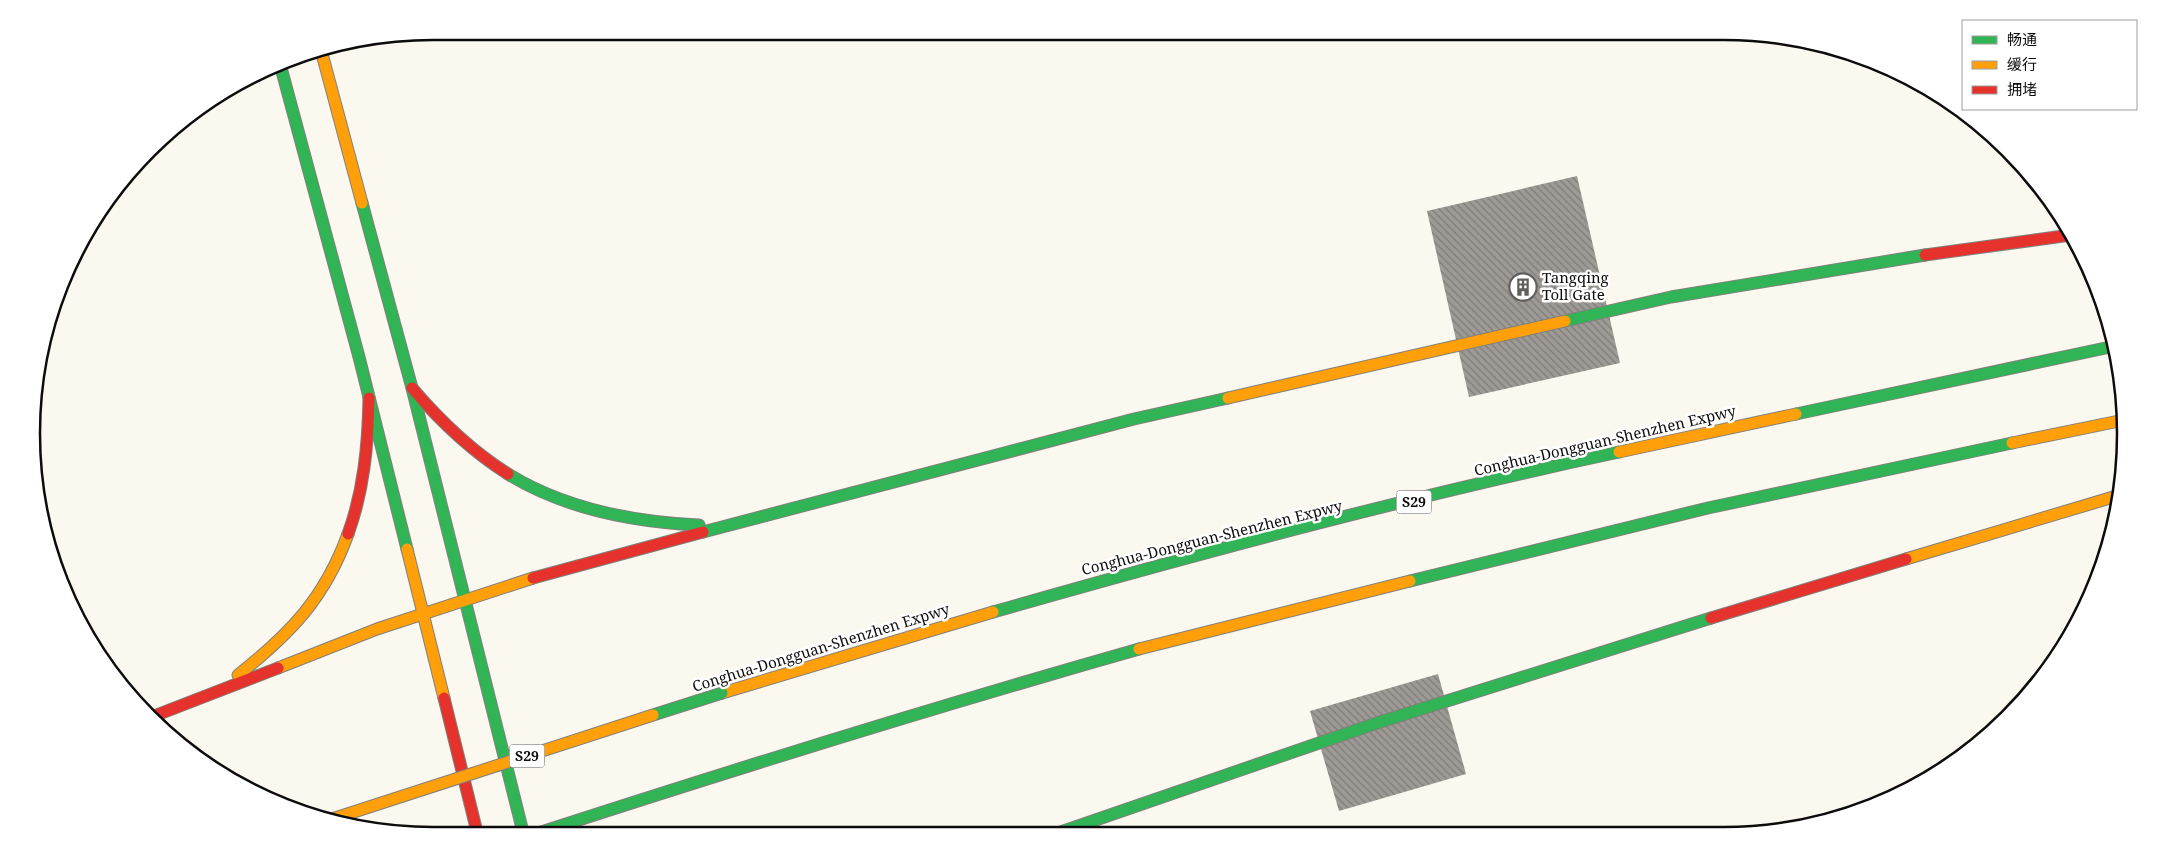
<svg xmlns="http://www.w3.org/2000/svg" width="2157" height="867" viewBox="0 0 2157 867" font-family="'Noto Serif','Noto Sans SC',serif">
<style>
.building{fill:url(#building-back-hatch)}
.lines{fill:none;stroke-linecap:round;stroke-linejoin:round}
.fast-casing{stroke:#81807c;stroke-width:13}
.slow-casing{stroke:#81807c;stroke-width:13}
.jam-casing{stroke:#81807c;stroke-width:13}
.fast{stroke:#30b455;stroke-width:11}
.slow{stroke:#ff9f0a;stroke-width:11}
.jam{stroke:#e5322d;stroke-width:11}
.fast-bridge-casing{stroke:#81807c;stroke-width:13;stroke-linecap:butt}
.slow-bridge-casing{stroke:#81807c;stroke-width:13;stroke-linecap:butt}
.fast-bridge{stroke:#30b455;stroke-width:11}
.slow-bridge{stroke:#ff9f0a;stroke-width:11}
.labels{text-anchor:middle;stroke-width:5;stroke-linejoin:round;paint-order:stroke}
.shield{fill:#fff;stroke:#555;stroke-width:1}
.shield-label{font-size:14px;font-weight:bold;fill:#0c0c0c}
.poi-label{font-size:15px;fill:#0c0c0c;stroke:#fff;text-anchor:start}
.street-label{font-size:15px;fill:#0c0c0c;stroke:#fff}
.rim{fill:none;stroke:#0c0c0c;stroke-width:2.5}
</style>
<defs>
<pattern id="building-back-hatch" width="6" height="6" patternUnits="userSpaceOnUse" patternTransform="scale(1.25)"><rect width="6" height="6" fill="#9e9a96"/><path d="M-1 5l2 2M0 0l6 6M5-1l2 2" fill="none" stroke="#7f7c79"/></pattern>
</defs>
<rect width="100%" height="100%" fill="#fbf8f0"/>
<path class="building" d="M1577,176l43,187 -151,34 -42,-186z
M1438,674l28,100 -127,37 -29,-100z"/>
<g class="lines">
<g class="fast-casing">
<path id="fast" d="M280,64l79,293 48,192
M362,203l50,185 112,448
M1565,321l106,-24 254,-42
M1796,414l319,-68
M508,474c57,35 125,48 191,51
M703,532l431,-113 94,-21
M1410,581l298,-73 304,-65
M993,612c207,-59 415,-115 626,-160
M1055,834l325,-112 331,-104
M529,836c203,-66 406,-129 610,-187"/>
</g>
<g class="slow-casing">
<path id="slow" d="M321,50l41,153
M1228,398l337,-77
M2012,443l112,-23
M1619,452l177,-38
M407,549l37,149
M1906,559l214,-64
M1139,649l271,-68
M278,668l99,-39 156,-51
M238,675c52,-41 87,-77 110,-141
M722,693l271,-81"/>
</g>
<g class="jam-casing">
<path id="jam" d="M1925,255l146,-20
M412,388c29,34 58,62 96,86
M348,534c16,-44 20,-89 21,-136
M533,578l170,-46
M1711,618l195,-59
M444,698l34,138
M154,716l124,-48"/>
</g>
<use href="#fast" class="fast"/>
<use href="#slow" class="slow"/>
<use href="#jam" class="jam"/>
<g class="fast-bridge-casing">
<path id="fast-bridge" d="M653,715l69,-22"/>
</g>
<g class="slow-bridge-casing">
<path id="slow-bridge" d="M332,819l321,-104"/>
</g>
<use href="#fast-bridge" class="fast-bridge"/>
<use href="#slow-bridge" class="slow-bridge"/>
</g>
<defs>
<g id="building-ring" transform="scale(1.4375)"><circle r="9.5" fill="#fff" stroke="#605f5c" stroke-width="1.5"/><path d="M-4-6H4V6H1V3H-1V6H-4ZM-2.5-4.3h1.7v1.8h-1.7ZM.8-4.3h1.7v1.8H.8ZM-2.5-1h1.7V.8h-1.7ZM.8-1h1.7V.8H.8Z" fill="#605f5c"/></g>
</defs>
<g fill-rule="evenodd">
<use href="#building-ring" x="1523" y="287"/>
</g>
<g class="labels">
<g class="shield">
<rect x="1396.5" y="490.5" width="35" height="23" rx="4"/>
<rect x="509.5" y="744.5" width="35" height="23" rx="4"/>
</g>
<g class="shield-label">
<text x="1414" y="507">S29</text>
<text x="527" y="761">S29</text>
</g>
<g class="poi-label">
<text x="1542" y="283">Tangqing<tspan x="1542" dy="17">Toll Gate</tspan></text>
</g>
<g class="street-label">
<text transform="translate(1605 441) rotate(-13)" y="5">Conghua-Dongguan-Shenzhen Expwy</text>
<text transform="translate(1212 538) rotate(-14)" y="5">Conghua-Dongguan-Shenzhen Expwy</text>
<text transform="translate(821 648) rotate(-17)" y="5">Conghua-Dongguan-Shenzhen Expwy</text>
</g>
</g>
<path d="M0 0H2157V867H0ZM433 40H1724A393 393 0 0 1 2117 433V434A393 393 0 0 1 1724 827H433A393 393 0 0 1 40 434V433A393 393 0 0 1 433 40Z" fill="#fff" fill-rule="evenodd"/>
<path class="rim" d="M433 40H1724A393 393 0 0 1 2117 433V434A393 393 0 0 1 1724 827H433A393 393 0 0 1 40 434V433A393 393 0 0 1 433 40Z"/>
<rect x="1962" y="20" width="175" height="90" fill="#ffffff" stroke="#9e9e9e"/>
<rect x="1972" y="36" width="25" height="8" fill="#30b455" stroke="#9e9e9e"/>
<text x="2007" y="45" font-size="15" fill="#0c0c0c">畅通</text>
<rect x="1972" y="61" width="25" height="8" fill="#ff9f0a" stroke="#9e9e9e"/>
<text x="2007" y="70" font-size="15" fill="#0c0c0c">缓行</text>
<rect x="1972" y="86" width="25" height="8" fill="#e5322d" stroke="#9e9e9e"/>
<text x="2007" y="95" font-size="15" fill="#0c0c0c">拥堵</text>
</svg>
